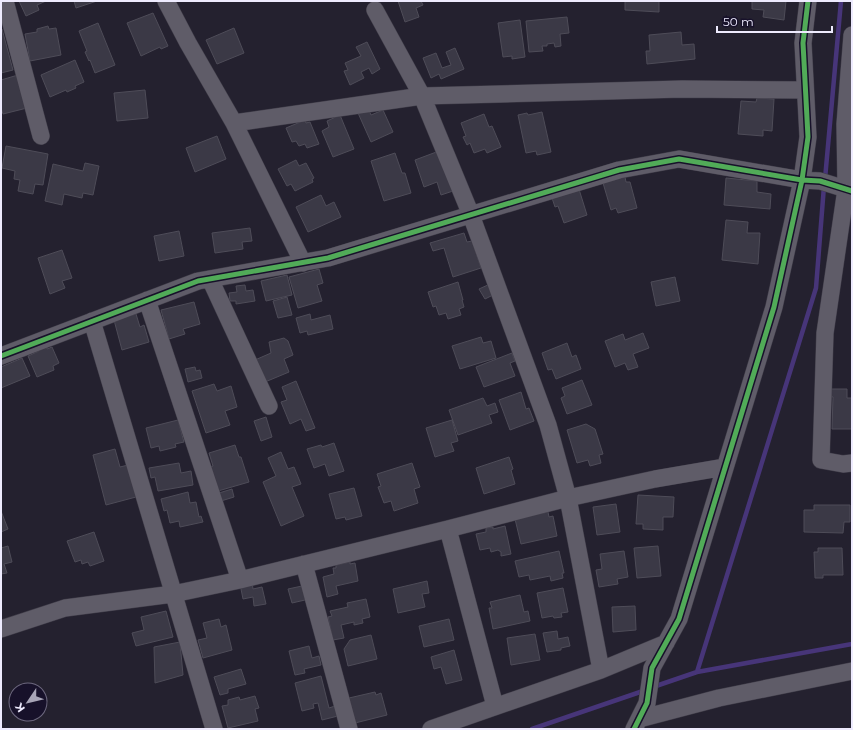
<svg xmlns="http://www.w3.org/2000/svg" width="853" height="730" viewBox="0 0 853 730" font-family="Montserrat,sans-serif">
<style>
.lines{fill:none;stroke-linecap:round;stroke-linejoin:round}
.stream{stroke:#473579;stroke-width:4.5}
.building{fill:#3b3946;stroke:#4e4c58}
.street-casing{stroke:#3f3c48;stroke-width:18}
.street{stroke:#5f5c68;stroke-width:17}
.cycleway-casing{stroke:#17112a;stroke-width:8}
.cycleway{stroke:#51ab58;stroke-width:5}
</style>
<rect width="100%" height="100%" fill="#24212f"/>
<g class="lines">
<path class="stream" d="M825,179l16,-178
M697,672l119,-384 8,-102
M653,687l44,-15 155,-28
M532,729l114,-39"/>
</g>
<path class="building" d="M19,1h27l-9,4 2,5 -13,6z
M74,1h23l-21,7z
M398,1h23l2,4 -7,3 3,9 -14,5z
M625,1h34v11l-34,-2z
M752,1h34l-2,19 -21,-3 1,-7 -12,-1z
M153,13l15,33 -7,3 -1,-2 -19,9 -14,-33z
M567,17l2,16 -9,1 1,12 -6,1 -1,-4 -7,1v2h-5l1,5 -14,1 -3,-31z
M520,20l5,37 -13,2v-3l-9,1 -5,-34z
M98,23l17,42 -20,8 -5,-13 -1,1 -4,-9 2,-1 -8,-20z
M48,26l1,3 7,-1 5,27 -31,6 -5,-27 12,-2v-3z
M234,28l10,25 -27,11 -11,-24z
M1,29h1l11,41 -12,3z
M681,32l1,13 12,-1 1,15 -48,5 -1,-13h4l-1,-16z
M367,42l13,27 -8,5 -3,-6 -8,4 3,6 -14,7 -6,-14 4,-1 -3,-7 16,-7 -5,-9z
M455,48l9,21 -23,10 -2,-5 -8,4 -8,-20 13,-5 6,15 9,-3 -5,-13z
M75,60l9,22 -9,4 1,2 -9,4 -1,-2 -16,7 -9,-22z
M18,75l9,33 -24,6 -2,-6v-28z
M145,90l3,28 -31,3 -3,-28z
M757,98l17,1 -2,32 -9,-1v6l-25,-2 3,-33 15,1z
M368,108l3,7 12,-5 10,22 -22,10 -13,-29z
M542,112l9,40 -14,3 -1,-4 -10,2 -8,-38 9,-2 1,2z
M484,114l5,13 3,-1 9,21 -14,6 -2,-4 -11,4 -4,-10 -3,2 -4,-8 3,-1 -5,-13z
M340,115l14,34 -21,8 -11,-26 7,-4 -2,-6z
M305,120l1,3 4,-1 9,22 -12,4 -2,-4 -6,2 -3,-5 -4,1 -6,-14z
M217,136l9,23 -31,13 -9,-24z
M6,146l42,8 -5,31 -8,-1 -2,10 -15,-3 2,-11 -6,-1 1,-8 -13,-3z
M439,151l14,40 -12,4 -4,-13 -13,5 -9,-27z
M395,153l7,20h3l6,20 -27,8 -13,-40z
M296,160l3,6 7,-3 8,15 -2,1 1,3 -18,9 -4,-7 -4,2 -9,-17z
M85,163l14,3 -6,29 -10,-2 -1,5 -18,-4 -2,11 -17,-4 8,-37 30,7z
M625,177l1,5h4l7,26 -19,5 -2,-5 -5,2 -8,-27z
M726,178l31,3v11l14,2 -1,15 -46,-4z
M578,186l9,29 -23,8 -6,-17 -3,1 -4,-12z
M321,195l5,11 8,-4 7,15 -33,15 -12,-25z
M726,220l22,2 -1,11h13l-2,31 -36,-4z
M250,228l2,13 -10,1 1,7 -28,4 -3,-20z
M179,231l5,25 -25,5 -5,-25z
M464,233l3,9 5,-1 9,27 -28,9 -9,-29 -11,3 -3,-8z
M62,250l10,28 -10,3 3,7 -15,6 -12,-36z
M319,269l4,14 -6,2 5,16 -24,7 -9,-31z
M287,275l5,20 -26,6 -5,-20z
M675,277l5,24 -24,5 -5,-24z
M458,282l5,18h-1l2,7 -5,2 2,6 -13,4 -2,-6 -7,2 -3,-9 -3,1 -5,-15z
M490,284l5,10 -10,5 -6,-10z
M245,285l1,6 7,-1 2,11 -19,3v-3h-6l-1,-8 8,-1 -1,-6z
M287,297l5,18 -14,3 -5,-17z
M194,302l6,22 -17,5 2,5 -16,5 -8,-29z
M136,314l4,13 4,-2 5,17 -27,8 -8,-30z
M310,314l1,6 19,-5 3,14 -25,6 -1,-4 -7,2 -4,-15z
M643,333l6,15 -16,6 5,13 -10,3 -3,-7 -10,4 -10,-26 18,-7 2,6z
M481,337l2,6 8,-2 5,17 -36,11 -8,-23z
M284,338l4,3 5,14 -9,4 5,13 -24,10 -10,-22 16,-7 -2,-11z
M567,343l5,14 4,-2 5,14 -25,10 -4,-10 -4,1 -6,-17z
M45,345l2,4 5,-2 7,16 -6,3 1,4 -17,7 -9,-21 11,-5 -1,-3z
M512,353l3,8 -5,2 5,13 -31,11 -8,-20z
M22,358l8,18 -29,12v-21z
M195,367l1,4 4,-1 2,8 -14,4 -3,-13z
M582,380l10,25 -25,9 -6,-16 4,-2 -3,-8z
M296,381l19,47 -9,3 -5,-12 -11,5 -9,-22 6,-2 -5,-13z
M214,384l3,7 14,-5 6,21 -12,4 5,14 -24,8 -14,-42z
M829,389h18v9h5v31h-20l1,-32 -4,-1z
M521,392l5,17 3,-1 5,13 -24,9 -11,-30z
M483,398l4,8 8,-3 3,9 -9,3 3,8 -34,12 -9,-25z
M266,417l6,20 -11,4 -7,-20z
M178,420l6,22 -9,2 1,3 -16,4 -1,-5 -8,2 -5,-20z
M452,420l6,21 -7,2 3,8 -19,6 -9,-29z
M586,424l9,5 8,25 -4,1 2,8 -11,3 -2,-6 -11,3 -10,-33z
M334,443l10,28 -15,5 -4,-12 -11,4 -7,-19 14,-4 1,2z
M235,445l4,12h2l8,25 -31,9 -8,-24 3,-1 -4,-13z
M115,449l5,18 8,-2 8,32 -30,8 -13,-50z
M281,452l7,17 6,-2 7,17 -9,3 12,29 -23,10 -18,-44 13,-6 -8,-18z
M509,457l4,12 -2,1 4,14 -31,10 -8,-26z
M179,463l2,10 10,-2 2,14 -35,6 -3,-14 -4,1 -2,-10z
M412,463l8,24 -6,2 4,14 -24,8 -3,-10 -7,2 -6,-16 3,-1 -4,-12z
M354,488l8,28 -16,4 -1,-3 -9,2 -7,-25z
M232,489l2,8 -13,4 -2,-8z
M188,492l2,11 6,-1 3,15 2,-1 2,6 -23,5 -1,-6 -9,2 -3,-13 -3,1 -3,-12z
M638,495l36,2 -1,20h-10v13l-20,-1v-5h-7z
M616,504l4,28 -23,3 -4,-28z
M814,505h36v17h-6l-1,11 -39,-1v-22h10z
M1,511l7,18 -7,3z
M548,512l1,5 4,-1 4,20 -36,8 -6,-25z
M505,526l6,28 -10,2v-4l-3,-2 -7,2 -1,-4 -10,2 -4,-16 10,-2v-4l7,-1v2z
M94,532l10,29 -14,5 -2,-4 -6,2 -1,-4 -6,2 -8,-21z
M8,546l4,16 -8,2 3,9 -6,1v-27v1z
M658,546l3,30 -24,2 -3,-30z
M818,548h24l1,27h-20v3h-8l-1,-26h4z
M559,551l5,22h-2l1,5 -12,3 -1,-5 -20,4 -1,-5 -10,2 -4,-16z
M624,551l4,26 -11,2 1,5 -19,3 -3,-17 6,-1 -2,-15z
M350,562v2l5,-1 3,18 -22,5 2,8 -11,3 -4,-20 11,-3 -1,-6h3v-3z
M427,581l2,12 -7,1 3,13 -27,6 -5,-24z
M252,582l1,7 9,-2 4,17 -12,2 -1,-9 -10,2 -3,-15z
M302,586l3,14 -13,3 -4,-14z
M563,588l5,24 -7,1 1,4 -8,1 -1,-2 -11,2 -5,-25z
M520,595l4,17 4,-1 2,10 -37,8 -4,-21h3l-2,-6z
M366,599l4,18 -8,2 1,4 -9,2v-3l-13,3 3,13 -11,2 -5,-23 4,-1 -2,-5 18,-4 -1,-4z
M635,606l1,24 -23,2 -1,-25z
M166,611l7,26 -37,9 -4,-13 12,-3 -3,-13z
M219,619l2,8 5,-2 6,25 -29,8 -5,-18 9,-2 -4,-15z
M449,619l5,21 -30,7 -5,-21z
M557,631l1,8 10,-2 2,9 -9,2v2l-14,2 -4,-19z
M535,634l5,26 -29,5 -4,-27z
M371,635l6,24 -29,7 -4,-17 6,-9z
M180,642l3,33 -28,8 -1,-36z
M309,646l3,12 7,-2 2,9 -17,4 1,4 -10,2 -6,-24z
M454,650l8,30 -16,4 -5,-17 -7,2 -3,-12z
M241,669l5,15 -18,5v4l-8,2 -6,-18z
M321,676l8,32 6,-2 3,10 -16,4 -4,-17 -5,1 1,4 -12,3 -7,-28z
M375,692l1,3 5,-2 6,22 -32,8 -6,-25z
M255,696l4,12 -4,1 3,12 -30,7 -6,-22 6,-1v-5l11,-3 1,3z"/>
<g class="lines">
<g class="street-casing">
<path id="street" d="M5,1l36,135
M166,1l22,42 46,80 69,140
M375,10l47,86 49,119 77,210 20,73 33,172
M852,35l-7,89 1,65 -21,144 -4,127 22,4 9,-1
M234,123l188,-27 260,-7 123,1
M210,279l59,127
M147,300l93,280
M92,321l122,408
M1,356l197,-75 130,-23 291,-88 60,-11 123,21 18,1 32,10
M448,529l47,177
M304,564l45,165
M1,629l64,-21 108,-14 67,-14 208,-51 120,-31 87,-19 70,-12
M639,719l80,-21 133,-27
M431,729l170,-59 65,-27
M634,729l13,-26 5,-35 27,-49 95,-312 28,-127 6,-43 -5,-94 5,-42"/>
</g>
<use href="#street" class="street"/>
<g class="cycleway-casing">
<path id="cycleway" d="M1,356l197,-75 130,-23 291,-88 60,-11 123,21 18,1 32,10
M634,729l13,-26 5,-35 27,-49 95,-312 28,-127 6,-43 -5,-94 5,-42"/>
</g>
<use href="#cycleway" class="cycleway"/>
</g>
<rect width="853" height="730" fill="none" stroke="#eeebfe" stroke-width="4"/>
<g transform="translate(28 702) rotate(235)"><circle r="19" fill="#17112a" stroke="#6d687f"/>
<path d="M0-3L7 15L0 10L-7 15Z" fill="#a7a4b6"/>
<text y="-6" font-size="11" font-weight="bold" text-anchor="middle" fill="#eeebfe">K</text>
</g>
<path d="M717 26v6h115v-6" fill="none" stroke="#eeebfe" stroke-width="2"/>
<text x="723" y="26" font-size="12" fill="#eeebfe" stroke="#17112a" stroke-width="3" paint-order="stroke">50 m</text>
</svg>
